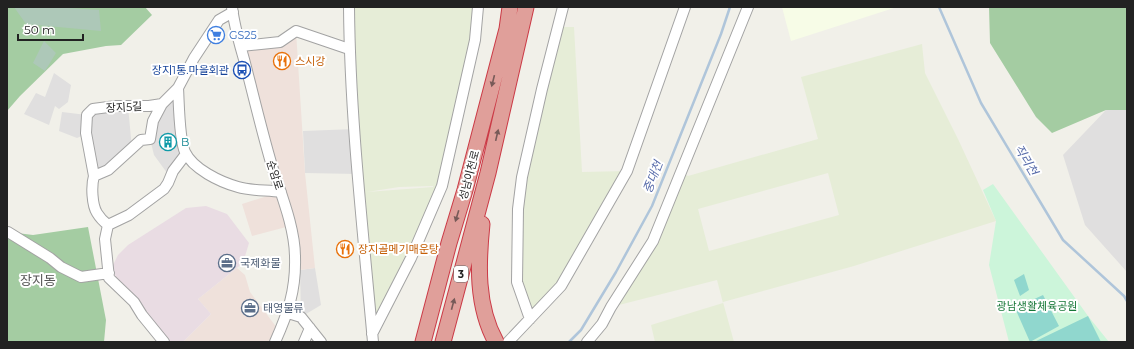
<svg xmlns="http://www.w3.org/2000/svg" width="1134" height="349" viewBox="0 0 1134 349" font-family="Montserrat,'Noto Sans KR',sans-serif">
<style>
.residential{fill:#e0dfdf}
.commercial{fill:#efe1db}
.industrial{fill:#e9dce3}
.education{fill:#f7fce7}
.farmland{fill:#e6edd7;fill-rule:evenodd}
.forest{fill:#a4cca2}
.cemetery{fill:#adc8b8}
.park{fill:#ccf5da}
.pitch{fill:#90d7ce}
.lines{fill:none;stroke-linecap:round;stroke-linejoin:round}
.stream{stroke:#afc5da;stroke-width:2.5}
.minor-casing{stroke:#a3a3a3;stroke-width:12}
.highway-casing{stroke:#cb3a46;stroke-width:17}
.minor{stroke:#fff;stroke-width:10}
.highway{stroke:#e09f9a;stroke-width:15}
.oneway{fill:#775a58}
.labels{text-anchor:middle;stroke-width:4;stroke-linejoin:round;paint-order:stroke}
.shield{fill:#fff;stroke:#646464;stroke-width:1}
.shield-label{font-size:10px;font-weight:bold;fill:#222}
.shop-label{font-size:11px;fill:#366cbe;stroke:#fff;text-anchor:start}
.food-label{font-size:11px;fill:#c56008;stroke:#fff;text-anchor:start}
.transit-label{font-size:11px;fill:#164399;stroke:#fff;text-anchor:end}
.street-label{font-size:11px;fill:#222;stroke:#fff}
.culture-label{font-size:11px;fill:#0d838f;stroke:#fff;text-anchor:start}
.service-label{font-size:11px;fill:#4e5e75;stroke:#fff;text-anchor:start}
.park-label{font-size:11px;fill:#177838;stroke:#fff}
.water-label{font-size:12px;font-style:italic;fill:#566aa9;stroke:#fff}
.quarter-label{font-size:13px;fill:#555;stroke:#fff}
</style>
<rect width="100%" height="100%" fill="#f1f0e9"/>
<path class="residential" d="M54,73l17,12 -3,17 -9,7 -4,-3 -6,19 -25,-11 12,-21 9,4z
M178,88l6,63 -14,26 -16,-22 -4,-16 3,-18z
M128,106l4,43 -38,27 -8,-42 -9,4 -18,-7 3,-19 25,3z
M1106,110h21v162l-42,-47 -22,-70z
M355,129l2,45 -52,-1 -2,-42z
M315,268l6,37 -20,12 -1,-47z"/>
<path class="commercial" d="M296,31l9,142 10,95 -15,2 -10,-44 -38,10 -10,-32 38,-12 -39,-146 39,-4z
M237,268l8,7 5,17 30,40 -5,10h-92l28,-28 -13,-15z"/>
<path class="industrial" d="M206,206l21,8 22,29 -6,20 -45,36 13,15 -28,28h-19l-55,-69 9,-18 10,-10 58,-37z"/>
<path class="education" d="M782,7h115l-106,34z"/>
<path class="farmland" d="M349,7h130l-37,179 -70,148zM433,186v1l-66,5 32,-5z
M562,27h12l8,145 45,-1 -66,115 -31,33 -13,-37 1,-73z
M922,44l3,29 33,66 38,82 -142,45 -131,36 11,40h-79l-4,-17 72,-22 -6,-23 -106,27 42,-66 29,-69 6,4 130,-37 -17,-62zM828,173l11,42 -130,36 -11,-42z"/>
<path class="forest" d="M7,7h138l7,8 -31,30 -15,1 -43,8 -43,42 -13,15z
M989,7h138v103h-21l-54,23 -16,-16 -46,-74z
M88,227l18,93 -2,22h-97v-112l2,2 24,3z"/>
<path class="cemetery" d="M14,7h39l46,3 2,21 -75,-7z
M44,41l12,12 -11,18 -12,-8z"/>
<path class="park" d="M993,184l95,132 21,26h-100l-20,-77 7,-44 -13,-31z"/>
<path class="pitch" d="M1024,274l5,16 -9,6 -6,-16z
M1043,295l16,31 -29,16 -15,-34z
M1088,316l13,26h-67z"/>
<g class="lines">
<path class="stream" d="M939,7l42,96 82,137 61,56 3,5
M569,342l12,-12 35,-58 36,-66 69,-172 9,-27"/>
<g class="minor-casing">
<path id="minor" d="M232,7c2,19 8,38 13,56 9,35 17,69 27,103 9,28 23,62 23,91 1,33 -7,56 -20,85
M349,7c1,112 14,223 24,335
M241,46l39,-4 16,-11 53,18
M178,88c1,15 1,51 7,64 8,17 35,30 53,35 13,4 29,3 43,5
M94,176l14,-6 33,-30 9,-1 3,-18 9,-17
M108,225l21,-10 35,-26 4,-6 5,-12 13,-17
M8,232l42,26 11,9 20,10 28,-4
M288,313l13,4 20,25
M530,319l-13,-37 1,-73 4,-32 20,-88 21,-82
M372,334l39,-76 31,-72 33,-146 3,-33
M164,342l-22,-27 -8,-13 -25,-24 -4,-39 3,-14c-4,-3 -8,-7 -11,-12 -5,-8 -6,-27 -3,-37l-8,-43 1,-18 6,-6 23,-3h33l13,-2 16,-16 16,-30 25,-38 14,-8
M304,342l6,-14
M508,342l53,-56 66,-115 58,-164
M587,342l15,-18 9,-17 42,-66 95,-234"/>
</g>
<g class="highway-casing">
<path id="highway" d="M482,224c-4,39 -6,82 14,118
M423,342l26,-99 16,-53 42,-161 3,-22
M443,342l45,-169 38,-166"/>
</g>
<use href="#minor" class="minor"/>
<use href="#highway" class="highway"/>
</g>
<defs><path id="oneway-solid" d="M-6-.8H1V-3.2L6.5 0L1 3.2V.8H-6Z"/></defs>
<g class="oneway">
<use href="#oneway-solid" transform="translate(493 81) rotate(104)"/>
<use href="#oneway-solid" transform="translate(497 135) rotate(-77)"/>
<use href="#oneway-solid" transform="translate(457 216) rotate(107)"/>
<use href="#oneway-solid" transform="translate(453 304) rotate(-75)"/>
</g>
<defs>
<g id="supermarket-ring" transform="scale(0.9)"><circle r="9.5" fill="#fff" stroke="#3f7fe0" stroke-width="1.5"/><path d="M-6-5.5h2.5l.6 2H6L4.5 2H-2.5L-4.4-4H-6ZM-1.5 3.2a1.3 1.3 0 1 0 .1 0ZM3 3.2a1.3 1.3 0 1 0 .1 0Z" fill="#3f7fe0"/></g>
<g id="restaurant-ring" transform="scale(0.9)"><circle r="9.5" fill="#fff" stroke="#e8710a" stroke-width="1.5"/><path d="M-5-6h1v4h1v-4h1v4h1v-4h1v5L-1.5 .5V6h-2V.5L-5-1ZM5-6V6H3V1.5H1.5Q1.5-4 5-6Z" fill="#e8710a"/></g>
<g id="bus-ring" transform="scale(0.9)"><circle r="9.5" fill="#fff" stroke="#1a4fb4" stroke-width="1.5"/><path d="M-5-6H5V4H4V6H2V4H-2V6H-4V4H-5ZM-3.5-4V0h7V-4ZM-3.5 1.2v1.5H-2V1.2ZM2 1.2v1.5H3.5V1.2Z" fill="#1a4fb4"/></g>
<g id="building-ring" transform="scale(0.9)"><circle r="9.5" fill="#fff" stroke="#0f9aa8" stroke-width="1.5"/><path d="M-4-6H4V6H1V3H-1V6H-4ZM-2.5-4.3h1.7v1.8h-1.7ZM.8-4.3h1.7v1.8H.8ZM-2.5-1h1.7V.8h-1.7ZM.8-1h1.7V.8H.8Z" fill="#0f9aa8"/></g>
<g id="office-ring" transform="scale(0.9)"><circle r="9.5" fill="#fff" stroke="#5c6f8a" stroke-width="1.5"/><path d="M-6-3h4V-5.5h4V-3h4V5H-6ZM-1-4.5V-3h2v-1.5ZM-6 0V1H6V0Z" fill="#5c6f8a"/></g>
</defs>
<g fill-rule="evenodd">
<use href="#supermarket-ring" x="216" y="35"/>
<use href="#restaurant-ring" x="282" y="61"/>
<use href="#bus-ring" x="242" y="70"/>
<use href="#building-ring" x="168" y="142"/>
<use href="#restaurant-ring" x="345" y="249"/>
<use href="#office-ring" x="227" y="263"/>
<use href="#office-ring" x="250" y="308"/>
</g>
<g class="labels">
<rect class="shield" x="454" y="266" width="14" height="16" rx="3"/>
<g class="shield-label">
<text x="461" y="278">3</text>
</g>
<g class="shop-label">
<text x="229" y="39">GS25</text>
</g>
<g class="food-label">
<text x="295" y="65">스시강</text>
<text x="358" y="253">장지골메기매운탕</text>
</g>
<g class="transit-label">
<text x="229" y="74">장지1통.마을회관</text>
</g>
<g class="street-label">
<text transform="translate(124 107) rotate(-3)" y="4">장지5길</text>
<text transform="translate(275 175) rotate(72)" y="4">순암로</text>
<text transform="translate(469 175) rotate(-75)" y="4">성남이천로</text>
</g>
<g class="culture-label">
<text x="181" y="146">B</text>
</g>
<g class="service-label">
<text x="240" y="267">국제화물</text>
<text x="263" y="312">태영물류</text>
</g>
<g class="park-label">
<text x="1037" y="310">광남생활체육공원</text>
</g>
<g class="water-label">
<text transform="translate(1026 160) rotate(59)" y="4">직리천</text>
<text transform="translate(653 177) rotate(-69)" y="4">중대천</text>
</g>
<g class="quarter-label">
<text x="38" y="285">장지동</text>
</g>
</g>
<rect width="1134" height="349" fill="none" stroke="#222222" stroke-width="16"/>
<path d="M18 34v6h65v-6" fill="none" stroke="#222222" stroke-width="2"/>
<text x="24" y="34" font-size="12" fill="#222222" stroke="#ffffff" stroke-width="3" paint-order="stroke">50 m</text>
</svg>
